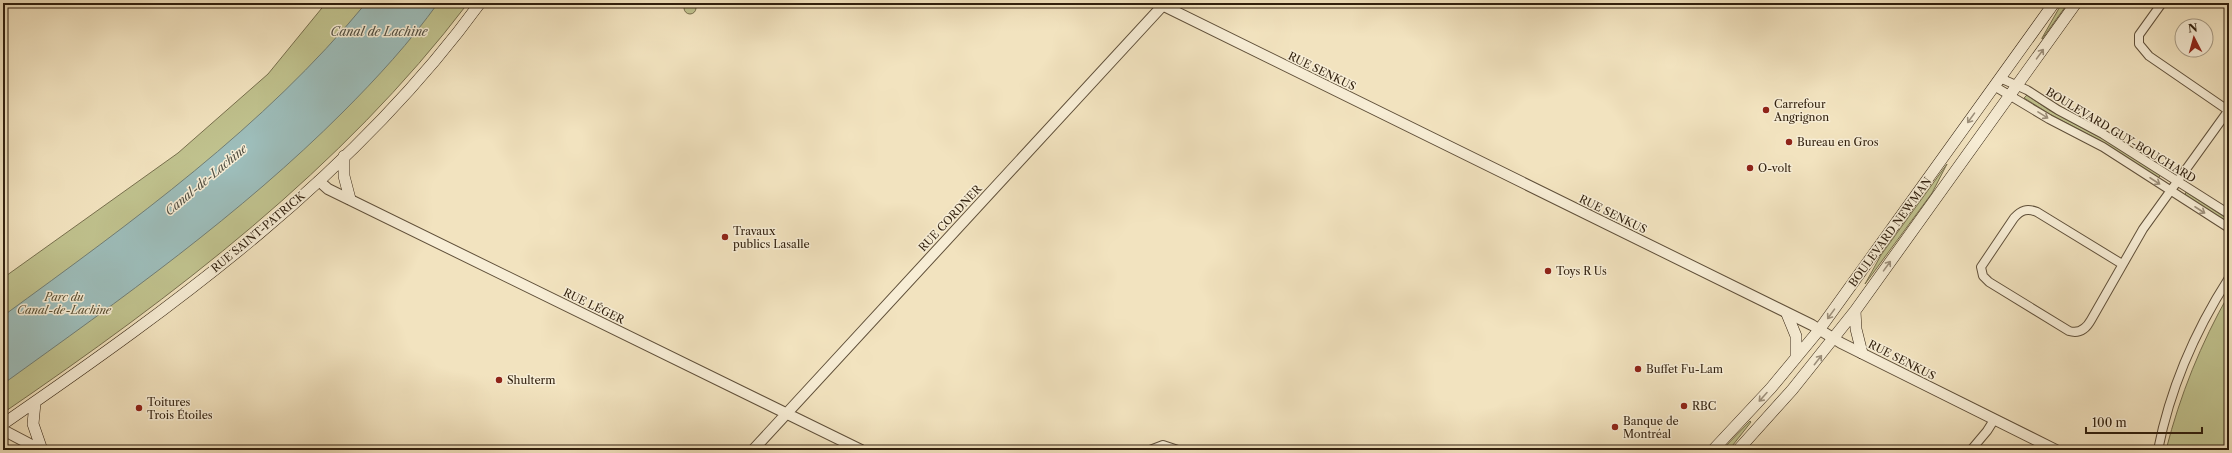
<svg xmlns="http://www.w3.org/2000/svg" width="2232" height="453" viewBox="0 0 2232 453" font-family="'Libre Caslon Text',serif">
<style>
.green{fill:#c0c28e;stroke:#78704e}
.water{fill:#9dbdba;stroke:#717e75}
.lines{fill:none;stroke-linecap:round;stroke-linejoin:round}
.minor-casing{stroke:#60503a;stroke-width:10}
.tertiary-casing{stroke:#60503a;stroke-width:12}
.secondary-casing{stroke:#301f0d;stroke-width:12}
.minor{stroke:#f7edd5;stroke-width:8}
.tertiary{stroke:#f7edd5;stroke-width:10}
.secondary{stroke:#f7edd5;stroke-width:11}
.oneway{stroke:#9d907b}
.poi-dot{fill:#8f2418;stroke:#f7edd5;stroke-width:1.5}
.labels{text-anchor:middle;stroke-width:3;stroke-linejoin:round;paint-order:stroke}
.street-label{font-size:11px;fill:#301f0d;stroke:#f7edd5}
.poi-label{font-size:11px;fill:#301f0d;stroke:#f7edd5;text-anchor:start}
.park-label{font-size:11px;font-style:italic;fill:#5b5034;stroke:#f7edd5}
.water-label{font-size:12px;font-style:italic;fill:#514e41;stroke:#f7edd5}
</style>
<rect width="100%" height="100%" fill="#f2e3bf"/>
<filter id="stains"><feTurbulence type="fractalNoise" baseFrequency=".005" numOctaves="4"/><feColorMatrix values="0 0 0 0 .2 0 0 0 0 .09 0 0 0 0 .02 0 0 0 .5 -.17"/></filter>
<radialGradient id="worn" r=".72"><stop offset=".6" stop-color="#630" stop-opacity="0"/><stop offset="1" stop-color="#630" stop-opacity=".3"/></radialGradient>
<path class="green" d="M684 8a6 6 0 1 1 12 0a6 6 0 1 1-12 0Z
M326,3h142c-126,166 -294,293 -465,410v-135l175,-125 90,-79z
M2062,3h6l-26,36v-1z
M2027,95l22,15 53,28 59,37 -3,3 -59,-38 -46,-24 -29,-18z
M1947,164l-15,29 -67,91 16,-29z
M2186,192l43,28v4l-44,-29z
M2229,294v156h-63c14,-55 35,-107 63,-156z
M1750,421l1,1 -22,28h-7z"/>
<path class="water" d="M366,3h72c-28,39 -61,75 -95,109 -103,103 -222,187 -340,272v-68c130,-95 260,-188 363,-313z"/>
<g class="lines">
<g class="minor-casing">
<path id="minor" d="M2162,3l-23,32v9l10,12 80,55
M2228,3l1,1
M2000,78l27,12 31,20 45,24 126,80
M1994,86l55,33 54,28 126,81
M2122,264l-85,-52c-10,-4 -16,-2 -23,6l-33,49 2,9 6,6 80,49c10,3 17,-2 22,-11l52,-91 85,-118
M1150,450l13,-5 15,5
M1971,450l16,-19 7,-11
M2158,450c12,-61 37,-119 71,-172"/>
</g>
<g class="tertiary-casing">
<path id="tertiary" d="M1158,3l654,322 29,18 215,107
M319,181l9,8 533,261
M3,430l38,20
M753,450l412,-447"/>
</g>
<g class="secondary-casing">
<path id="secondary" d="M344,156v20l6,23
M1855,311l1,18 6,24
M1787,314l9,22v22
M35,403l-2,21 9,26
M3,424c174,-120 351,-248 477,-421
M1713,450l58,-62 48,-58 235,-327
M1738,450l54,-60 63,-79 221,-308"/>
</g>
<use href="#minor" class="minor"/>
<use href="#tertiary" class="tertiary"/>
<use href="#secondary" class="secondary"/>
</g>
<defs><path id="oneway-shaft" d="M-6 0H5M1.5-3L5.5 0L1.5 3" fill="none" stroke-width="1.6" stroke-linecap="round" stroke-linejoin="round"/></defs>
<g class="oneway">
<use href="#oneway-shaft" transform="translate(2040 54) rotate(-54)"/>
<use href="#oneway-shaft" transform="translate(2043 115) rotate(32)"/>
<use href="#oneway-shaft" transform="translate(1971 118) rotate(126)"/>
<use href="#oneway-shaft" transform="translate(2155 181) rotate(33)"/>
<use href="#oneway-shaft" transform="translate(2200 210) rotate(33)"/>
<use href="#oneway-shaft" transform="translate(1887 266) rotate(-54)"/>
<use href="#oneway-shaft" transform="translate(1831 314) rotate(126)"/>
<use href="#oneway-shaft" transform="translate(1818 360) rotate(-52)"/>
<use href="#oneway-shaft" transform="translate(1763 397) rotate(132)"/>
</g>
<g class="poi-dot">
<circle cx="1766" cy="110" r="4"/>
<circle cx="1789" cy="142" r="4"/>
<circle cx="1750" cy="168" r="4"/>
<circle cx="725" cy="237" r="4"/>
<circle cx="1548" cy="271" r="4"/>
<circle cx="1638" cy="369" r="4"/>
<circle cx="499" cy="380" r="4"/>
<circle cx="1684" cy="406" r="4"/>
<circle cx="139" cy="408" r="4"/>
<circle cx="1615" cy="427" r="4"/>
</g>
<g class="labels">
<g class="street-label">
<text transform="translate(1322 71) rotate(26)" y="4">RUE SENKUS</text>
<text transform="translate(2121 135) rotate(31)" y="4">BOULEVARD GUY-BOUCHARD</text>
<text transform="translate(1613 214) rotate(26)" y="4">RUE SENKUS</text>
<text transform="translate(950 218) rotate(-47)" y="4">RUE CORDNER</text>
<text transform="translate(258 232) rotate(-40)" y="4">RUE SAINT-PATRICK</text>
<text transform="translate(1890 232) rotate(-54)" y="4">BOULEVARD NEWMAN</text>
<text transform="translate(594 306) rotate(26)" y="4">RUE LÉGER</text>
<text transform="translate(1902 360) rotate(27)" y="4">RUE SENKUS</text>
</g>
<g class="poi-label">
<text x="1774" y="108">Carrefour<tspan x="1774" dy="13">Angrignon</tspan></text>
<text x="1797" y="146">Bureau en Gros</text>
<text x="1758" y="172">O-volt</text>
<text x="733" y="235">Travaux<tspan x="733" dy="13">publics Lasalle</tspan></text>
<text x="1556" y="275">Toys R Us</text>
<text x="1646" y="373">Buffet Fu-Lam</text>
<text x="507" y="384">Shulterm</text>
<text x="147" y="406">Toitures<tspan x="147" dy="13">Trois Étoiles</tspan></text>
<text x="1692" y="410">RBC</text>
<text x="1623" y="425">Banque de<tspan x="1623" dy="13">Montréal</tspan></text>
</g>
<g class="park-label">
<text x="64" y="301">Parc du<tspan x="64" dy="13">Canal-de-Lachine</tspan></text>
</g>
<g class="water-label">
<text x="379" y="36">Canal de Lachine</text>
<text transform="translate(206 180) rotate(-40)" y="4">Canal-de-Lachine</text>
</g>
</g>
<rect width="2232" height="453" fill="none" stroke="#f2e3bf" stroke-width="16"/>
<rect x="4" y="4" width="2224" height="445" fill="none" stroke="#301f0d" stroke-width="2"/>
<rect x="8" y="8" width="2216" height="437" fill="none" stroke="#301f0d"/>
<g transform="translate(2194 38) rotate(354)"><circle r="19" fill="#f7edd5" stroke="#a79b85"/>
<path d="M0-3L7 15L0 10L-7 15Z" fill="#8f2418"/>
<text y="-6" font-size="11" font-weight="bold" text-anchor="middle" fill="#301f0d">N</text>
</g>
<path d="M2086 427v6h116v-6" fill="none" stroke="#301f0d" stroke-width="2"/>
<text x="2092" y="427" font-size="12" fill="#301f0d" stroke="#f7edd5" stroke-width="3" paint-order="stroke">100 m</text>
<rect width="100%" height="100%" filter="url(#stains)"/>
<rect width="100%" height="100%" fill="url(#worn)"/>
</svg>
